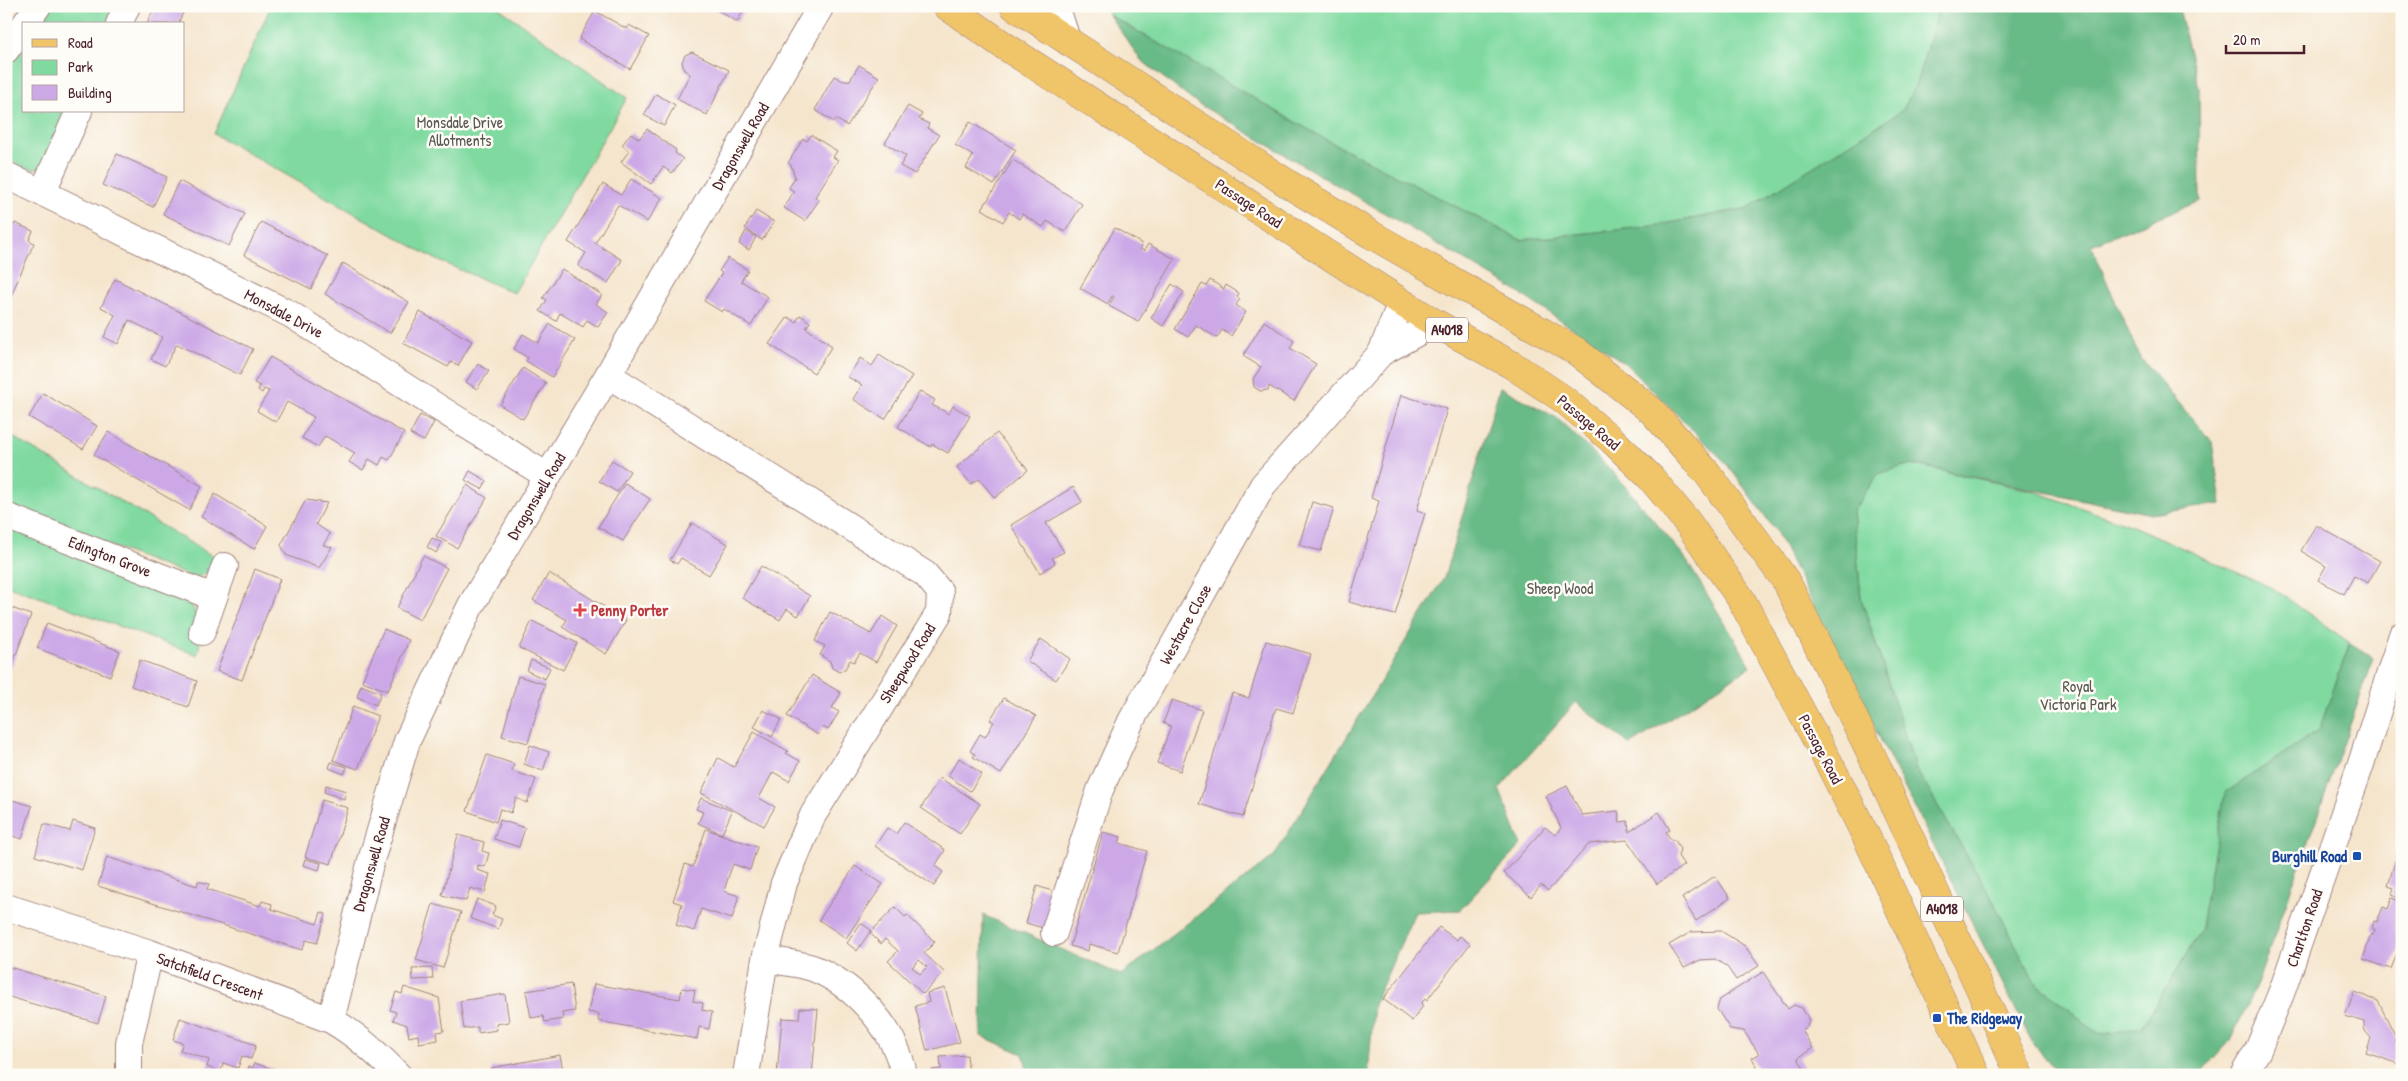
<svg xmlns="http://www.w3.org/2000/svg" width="2408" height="1081" viewBox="0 0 2408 1081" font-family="'Patrick Hand',sans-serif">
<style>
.green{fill:#80daa0;stroke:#657c66}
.forest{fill:#68ba86;stroke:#596c58}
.building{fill:#cca8e7;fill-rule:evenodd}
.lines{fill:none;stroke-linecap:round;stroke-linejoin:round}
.minor-casing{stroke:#a0827c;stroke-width:28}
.primary-casing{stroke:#a0827c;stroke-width:29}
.minor{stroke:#fff;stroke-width:26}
.primary{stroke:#f0c469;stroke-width:28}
.health-dot{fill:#e0444e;stroke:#fdfcf7;stroke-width:2}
.transit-dot{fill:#1a4fb4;stroke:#fdfcf7;stroke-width:2}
.labels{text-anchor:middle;stroke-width:5;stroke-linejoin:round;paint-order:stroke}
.shield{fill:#fdfcf7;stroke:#806168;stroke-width:1}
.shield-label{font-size:15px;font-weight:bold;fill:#4a1f2b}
.park-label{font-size:16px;fill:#5a574e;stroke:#fdfcf7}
.street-label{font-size:16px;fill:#4a1f2b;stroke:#fdfcf7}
.health-label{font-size:16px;font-weight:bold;fill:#be3a42;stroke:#fdfcf7;text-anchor:start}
.transit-label{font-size:16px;font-weight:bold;fill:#164399;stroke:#fdfcf7;text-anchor:end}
</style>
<rect width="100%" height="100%" fill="#fdfcf7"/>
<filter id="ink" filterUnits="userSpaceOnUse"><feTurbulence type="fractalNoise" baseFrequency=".02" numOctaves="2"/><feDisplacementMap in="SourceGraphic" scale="10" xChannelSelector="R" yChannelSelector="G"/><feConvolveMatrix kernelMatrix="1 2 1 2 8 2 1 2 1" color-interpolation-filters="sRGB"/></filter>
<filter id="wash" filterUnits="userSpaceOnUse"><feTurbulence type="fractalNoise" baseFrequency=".0096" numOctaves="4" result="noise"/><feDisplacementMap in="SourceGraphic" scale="20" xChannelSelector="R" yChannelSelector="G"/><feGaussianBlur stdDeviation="1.12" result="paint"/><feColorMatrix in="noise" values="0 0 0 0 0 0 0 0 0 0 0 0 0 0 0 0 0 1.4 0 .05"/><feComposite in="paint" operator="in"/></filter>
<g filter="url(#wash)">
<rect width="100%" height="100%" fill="#f5e5cc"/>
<path class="green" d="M51,6h66l-8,18h-70z
M271,6h225l131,92 -113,195 -77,-33 -223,-126z
M1105,6h835l-24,78 -13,26 -155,98 -94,18 -133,14 -198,-102 -214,-123z
M24,44v67h46l-26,55c-14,8 -24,-1 -38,-8v-89z
M6,433l215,128 -11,10 -15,7 -189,-72z
M1911,464l123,27 101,36 139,62 76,54 -31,87 -94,63 -25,139 -58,95 -42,8 -66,-54 -44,-86 -74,-126 -55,-171 -8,-87 25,-38z
M6,526l180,71c13,17 18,38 11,58l-191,-70z"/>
<path class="forest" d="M1940,6h238l21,82 1,113 -109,44 48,111 73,86 9,62 -70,10 -240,-50 -33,10 -25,37 8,87 55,171 74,126 44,86 66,54 42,-8 58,-95 25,-139 94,-63 31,-87 24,15 -117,326 -27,57 -31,34h-139l-28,-33 -256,-511 -50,-68 -100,-99 -119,-79 -315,-185 -51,-40 -32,-45 214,123 198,102 133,-14 94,-18 155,-98 13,-26z
M1500,387l57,31 55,53 71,84 68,111 -121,79 -54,-43 -77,87 22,56 -61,65 -45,2 -41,92 -6,71h-339l-6,-21 -42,-18 2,-121 138,60 153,-119 170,-278z"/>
<g id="blocks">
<path class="building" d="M155,6h31l-8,18h-31z
M711,6h35l-9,16z
M595,11l32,18 2,-4 20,11 -19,33 -51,-30z
M692,52l37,18 -22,45 -30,-16 13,-25 -6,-4 -2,-8 3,-7z
M859,65l20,12 -32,49 -11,-7 -2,3 -19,-12 19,-34 9,5 7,-1z
M656,94l19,11 -11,21 -20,-11z
M908,106l14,8 -3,5 10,5 -2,4 12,7 -24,39 -15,-8 6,-10 -21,-13z
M970,122l46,28 -22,35 -28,-17 7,-12 -18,-11z
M647,129l29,21 -1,3 8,6 -11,14 -9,-6 -12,17 -30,-22 8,-11 -7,-6 9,-12 8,6z
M811,135l26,16 -4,6 5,3 -23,37 4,3 -14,21 -21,-13 10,-17 -5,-3 6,-11 -4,-12 -3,-2 15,-24 4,2z
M117,154l50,23 -14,30 -50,-22z
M1013,160l69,44 -17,28 -18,-11 -4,6 -21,-13 -3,5 -10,-7 -6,10 -21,-13z
M631,179l31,19 -15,24 -29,-17 -23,38 27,17 -14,23 -30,-17 8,-13 -18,-11 35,-58 18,11z
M179,181l66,33 -16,32 -66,-32z
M756,211l18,11 -12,18 -17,-12z
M261,222l67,34 -17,33 -67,-34z
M15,223l18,8 -4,9 5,3 -24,55 -4,-2v-60z
M1115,228l27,16 -2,5 4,2 4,-7 27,15 -37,63 -29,-16 5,-9 -2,-1 -4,8 -28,-16z
M746,231l10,6 -7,13 -10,-6z
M728,258l20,12 -7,11 27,16 -17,29 -27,-17 -2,3 -18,-11 18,-28 -3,-2z
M343,263l66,39 -19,31 -65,-39z
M562,269l40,26 -6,9 12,8 -10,15 -11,-7 -4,7 -23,-14 -4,8 -16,-10 7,-11 -4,-2z
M115,279l138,70 -13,26 -63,-31 -12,22 -14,-7 11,-22 -33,-17 -11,24 -14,-7 11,-22 -14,-8z
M1210,280l14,9 2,-4 13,8 -2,4 3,2 -4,6 10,7 -15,24 -9,-6 -5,8 -21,-13 -8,12 -13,-8 27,-45 4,2z
M1172,284l12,8 -21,34 -12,-8z
M420,312l52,29 -14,25 -7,-4 -3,5 -45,-24z
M800,315l10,7 -4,6 26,18 -18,27 -45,-29 19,-27 8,5z
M1264,321l30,20 -4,7 26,16 -22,37 -25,-15 -1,4 -8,1 -6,-4 -1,-8 8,-12 -18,-11z
M550,324l25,16 -23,37 -26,-16 2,-3 -14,-9 9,-15 15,9z
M879,355l33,21 -27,43 -32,-20 9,-14 -14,-8 12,-19 12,8z
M270,357l134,76 -15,27 -6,-3 -4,8 -10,-6 -6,11 -14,-8 6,-9 -30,-17 -7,11 -16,-9 12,-21 -27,-15 -11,20 -19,-11 12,-20 -5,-2 -2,4 -4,-3 2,-4 -6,-3z
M478,364l11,7 -12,18 -11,-7z
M523,368l23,15 -23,36 -23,-14z
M920,391l15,9 -3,5 17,9 4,-8 17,10 -22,37 -16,-9 -1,3 -33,-20z
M43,393l54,33 -14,23 -54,-32z
M1401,395l46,14 -30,101 8,3 -30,102 -46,-13 30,-101 -8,-3z
M420,415l14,7 -10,19 -14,-7z
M108,432l94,54 -13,24 -95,-55z
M997,433l31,37 -33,28 -16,-19 -8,5 -14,-17z
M612,460l18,11 -13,21 -18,-11z
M470,471l17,10 -5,8 -17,-9z
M625,483l25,16 -27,42 -25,-14z
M467,485l20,13 -30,50 -21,-12z
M1073,487l9,15 -36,21 18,29 -12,6 3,5 -15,10 -29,-48z
M215,494l52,32 -13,23 -53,-32z
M306,500l21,3 -11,21 14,10 -7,11 9,2 -13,21 -33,-13 -5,-10z
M1312,502l22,6 -13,43 -22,-6z
M692,523l36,21 -19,31 -28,-17 -4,6 -7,-4z
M2316,525l64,36 -12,22 -14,-7 -10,18 -26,-14 8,-14 -25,-15z
M432,538l10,5 -6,10 -9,-6z
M423,556l24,12 -27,52 -23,-12z
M761,566l49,30 -12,20 -11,-7 -7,11 -38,-22z
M255,569l25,10 -38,101 -25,-9z
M549,573l77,47 -20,34 -44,-27 5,-7 -34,-20z
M6,606l25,9 -25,66z
M830,612l41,22 11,-18 15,10 -21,36 -16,-9 -6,9 -4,-2 -5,9 -6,3 -7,-4 -2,-7 -10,-6 5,-9 -10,-5z
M532,621l45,22 -14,27 -44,-22z
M47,623l73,28 -10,25 -73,-28z
M384,629l25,11 -21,51 -26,-10z
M1041,639l29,20 -14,21 -29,-19z
M1266,641l45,13 -18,59 -17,-5 -33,109 -44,-13 33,-111 17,5z
M140,660l57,21 -9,26 -57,-21z
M531,660l19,8 -5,11 -18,-8z
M812,675l29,18 -9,15 7,4 -11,18 -5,-3 -5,8 -31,-19z
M518,676l27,8 -17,59 -26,-7z
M361,685l20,8 -5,12 -19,-8z
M1004,698l32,18 -35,58 -28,-17 2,-3 -5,-3 10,-17 5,3 9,-15 -4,-2z
M1172,700l30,10 -22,61 -23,-8 14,-37 -8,-3z
M353,706l25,10 -20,53 -25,-9z
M763,710l18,9 -9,18 -18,-10z
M754,732l34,19 -2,2 14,8 -11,20 -16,-9 -14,26 16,9 -11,19 -63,-33 17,-35 16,9z
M530,745l19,7 -6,19 -19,-7z
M487,755l27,9 -2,7 24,8 -9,24 -11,-5 -5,15 -11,-4 -4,13 -29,-11z
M959,758l23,16 -12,17 -22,-15z
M331,762l16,5 -3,7 -15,-6z
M940,778l40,26 -20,30 -39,-26z
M326,785l20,6 -2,8 -20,-7z
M1567,786l15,29 36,-4 2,11 8,-1 1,11 30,-20 11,18 -4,2 5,8h4l5,9 -2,7 6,9 -27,19 -30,-44 -38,4 -41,47 -7,-6 -10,12 -27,-24 41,-46 10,8 6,-7 -15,-32z
M6,798l26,8 -10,33 -16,-5z
M701,798l31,13 -10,23 -24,-11 5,-11 -7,-3z
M322,800l26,8 -17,56 -26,-7z
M500,820l25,8 -6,19 -25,-8z
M73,821l22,7 -13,42 -47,-14 9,-32 26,7z
M904,822l41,28 -10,16 8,6 -9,14 -59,-40 12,-18 9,6z
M706,829l51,18 -7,23 -17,-6 -5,14 -4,13 15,5 -7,23 -31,-10 -7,22 -18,-6 6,-21 -9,-3 12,-37 8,3z
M1103,832l18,5 -2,6 28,8 -29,101 -29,-8 -1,7 -18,-5z
M458,835l26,7 -2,9 7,2 -4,14 -7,-2 -1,5 13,4 -5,18 -15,-4 -4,13 -24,-6z
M2399,849l3,1v49l-10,-4 2,-7 -6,-2 7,-25 2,1 2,-5 -3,-1z
M107,857l90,29 1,-5 11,3 -2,5 53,17 2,-5 10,3 -1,5 46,15 4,-12 5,2 -9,29 -11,-3 -4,10 -204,-64z
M305,859l16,4 -2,7 -16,-5z
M855,866l28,18 -37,54 -27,-18z
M1715,876l15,22 -34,23 -14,-23z
M1037,886l21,7 -12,36 -20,-6z
M2392,898l10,4v39l-11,28 -28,-10 8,-25 2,1 2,-6h-3l2,-8 3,1 6,-15 5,2z
M477,899l19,7 -4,9 10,4 -4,10 -28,-11z
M433,904l28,8 -18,56 -27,-8z
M895,907l10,10 2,-2 28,27 -11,11 20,19 -21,22 -35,-33 10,-10 -13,-12 -4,5 -11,-11zM919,960l8,7 -7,7 -8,-7z
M861,923l10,7 -14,21 -10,-8z
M1439,927l18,13 3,-4 10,8 -43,56 -2,-1 -4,5 2,2 -11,15 -29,-22z
M1721,931l24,15 14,20 -23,14 -9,-13 -12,-8 -15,1 -16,8 -15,-23 22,-13z
M6,966l100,30 -8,27 -92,-27z
M432,968l1,11 -20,1 -1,-11z
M1763,972l25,37 6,-4 8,3 7,12 -2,7 -5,3 11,18 -15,10 10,17h-46l-10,-17 7,-4 -15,-23 -14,-2 -13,-20 3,-10z
M571,984l4,27 -13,2 1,6 -18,3 -2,-6 -12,2 -5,-27z
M594,984l86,15 2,-11 13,2 -2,11 10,2 -1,7 10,2 -3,17 -10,-2 -2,12 -99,-18 1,-7 -11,-2z
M404,987l35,11 5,33 -7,1 1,8 -19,3 -1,-8 -9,2 -2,-12 -14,-5 3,-8 -6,-2 6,-18 6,2z
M945,988l15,54 -33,9 -12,-45 14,-4 -2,-9z
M2354,992l24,9 18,36 -2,4 8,2 -2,21 -34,-11 5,-15 -7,-8v-8l-19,-6z
M505,994l4,28 -13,2 1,6 -19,3v-6l-14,2 -4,-28z
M800,1008l18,1 -6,66h-35l5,-57 17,1z
M180,1018l76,27 -5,14 -9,-3 -4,12 -15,-5 -2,9 -14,-5 2,-7 -29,-10 3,-7 -10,-3z
M560,1055l4,20h-72l-1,-7z
M967,1055l2,20h-36l-1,-5 9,-1 -1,-12z
M254,1063l35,11v1h-43l3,-9 4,2z"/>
</g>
</g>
<g filter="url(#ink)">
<use href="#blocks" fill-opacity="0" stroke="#a0827c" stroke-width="1"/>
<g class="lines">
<g class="minor-casing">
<path id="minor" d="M1056,6l12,36
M25,24l13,-18
M119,24l8,-18
M6,50l18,-24
M6,175l284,139 257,162
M42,193l37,-82
M1381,353l54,-30
M608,375l317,199 15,18 -1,21 -126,202 -29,68 -19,76 -19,116
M6,516l207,81
M202,632l23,-66
M6,907l144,46 181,67c26,15 46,33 67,55
M1054,933l46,-143 31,-69 132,-236 118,-132 20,-51
M765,959c16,3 35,4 50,10 41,17 81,61 89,106
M331,1020l39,-156 37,-123 63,-134 138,-232 213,-369
M129,1075v-32l21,-90
M2243,1075l15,-25 24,-59 78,-224 42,-132"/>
</g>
<g class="primary-casing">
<path id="primary" d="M947,6l56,39 398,257 34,21 77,42 51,34 49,41 39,38 37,45 53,76 90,168 37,73 108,235
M1014,6l279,181 79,48 204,116 76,60 56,63 78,107 80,162 154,332"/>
</g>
<use href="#minor" class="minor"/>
<use href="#primary" class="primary"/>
</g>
</g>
<path class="health-dot" d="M577.5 602.5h5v5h5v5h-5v5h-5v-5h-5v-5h5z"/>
<g class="transit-dot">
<rect x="2352" y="851" width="10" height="10" rx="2.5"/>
<rect x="1932" y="1013" width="10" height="10" rx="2.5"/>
</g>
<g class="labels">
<g class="shield">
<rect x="1426" y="317.5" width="42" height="25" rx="4"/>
<rect x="1921" y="896.5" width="42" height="25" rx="4"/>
</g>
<g class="shield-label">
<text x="1447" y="335">A4018</text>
<text x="1942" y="914">A4018</text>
</g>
<g class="park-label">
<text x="460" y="128">Monsdale Drive<tspan x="460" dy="18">Allotments</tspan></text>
<text x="1560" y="594">Sheep Wood</text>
<text x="2078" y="692">Royal<tspan x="2078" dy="18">Victoria Park</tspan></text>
</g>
<g class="street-label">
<text transform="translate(740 146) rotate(-60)" y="6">Dragonswell Road</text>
<text transform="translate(1249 203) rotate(33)" y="6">Passage Road</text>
<text transform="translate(284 313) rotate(28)" y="6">Monsdale Drive</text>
<text transform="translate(1589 422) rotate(40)" y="6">Passage Road</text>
<text transform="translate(536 496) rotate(-59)" y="6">Dragonswell Road</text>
<text transform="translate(110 556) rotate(21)" y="6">Edington Grove</text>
<text transform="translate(1185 624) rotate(-61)" y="6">Westacre Close</text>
<text transform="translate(907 663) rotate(-58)" y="6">Sheepwood Road</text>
<text transform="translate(1821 749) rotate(62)" y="6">Passage Road</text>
<text transform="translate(371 864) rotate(-74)" y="6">Dragonswell Road</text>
<text transform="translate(2304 928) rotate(-71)" y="6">Charlton Road</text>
<text transform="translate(210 976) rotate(20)" y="6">Satchfield Crescent</text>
</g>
<g class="health-label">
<text x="591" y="616">Penny Porter</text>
</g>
<g class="transit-label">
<text x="2347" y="862">Burghill Road</text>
<text x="1947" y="1024" text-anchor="start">The Ridgeway</text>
</g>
</g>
<rect width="2408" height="1081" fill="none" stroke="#fdfcf7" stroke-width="25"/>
<rect x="22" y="22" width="162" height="90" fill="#fdfcf7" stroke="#b5a4a5"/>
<rect x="32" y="39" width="25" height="8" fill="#f0c469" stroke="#b5a4a5"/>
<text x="68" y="48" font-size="15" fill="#4a1f2b">Road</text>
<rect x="32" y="60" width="25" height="15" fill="#80daa0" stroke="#b5a4a5"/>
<text x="68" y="72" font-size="15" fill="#4a1f2b">Park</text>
<rect x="32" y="85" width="25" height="15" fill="#cca8e7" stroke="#b5a4a5"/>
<text x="68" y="98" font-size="15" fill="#4a1f2b">Building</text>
<path d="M2226 45v8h78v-8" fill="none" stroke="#4a1f2b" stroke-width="2.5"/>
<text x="2233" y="45" font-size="15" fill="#4a1f2b" stroke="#fdfcf7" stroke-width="4" paint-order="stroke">20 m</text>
</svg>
